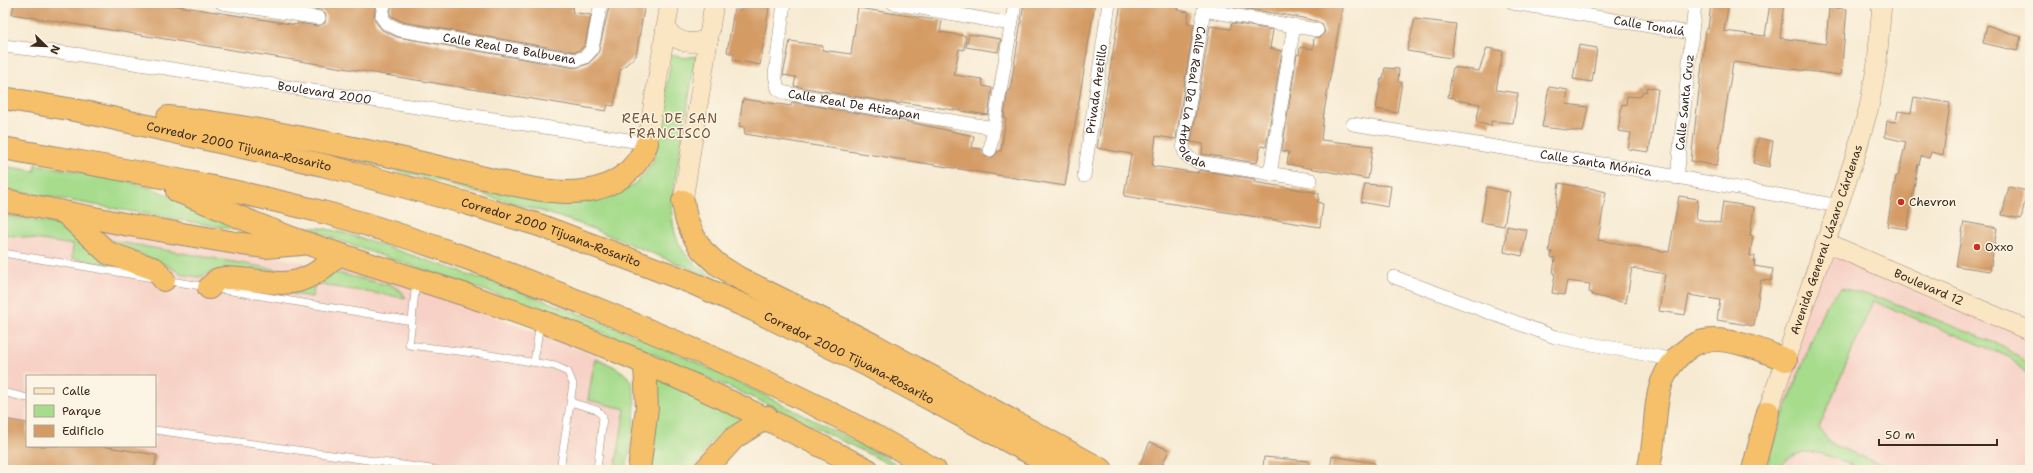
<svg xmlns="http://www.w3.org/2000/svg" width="2033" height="473" viewBox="0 0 2033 473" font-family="'Shantell Sans',sans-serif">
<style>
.built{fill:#f7d1c6;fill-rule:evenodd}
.green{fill:#a6dc8c;stroke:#708355}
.building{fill:#d49b65}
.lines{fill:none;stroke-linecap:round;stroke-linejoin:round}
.lane-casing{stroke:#998a78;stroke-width:8}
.street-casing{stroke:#998a78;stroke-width:14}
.secondary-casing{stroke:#998a78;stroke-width:20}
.highway-casing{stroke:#998a78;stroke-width:24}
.lane{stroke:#fff;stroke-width:7}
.street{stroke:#fff;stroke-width:13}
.secondary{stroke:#fbe6c4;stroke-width:19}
.highway{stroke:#f6c06b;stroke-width:22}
.poi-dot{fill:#c8321e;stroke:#fcf5e5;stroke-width:1.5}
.labels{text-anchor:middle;stroke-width:3;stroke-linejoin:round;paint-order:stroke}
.street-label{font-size:12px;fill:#3b2a1e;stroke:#fcf5e5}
.poi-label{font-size:12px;fill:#3b2a1e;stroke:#fcf5e5;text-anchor:start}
.neighbourhood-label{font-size:13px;letter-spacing:1px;fill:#715237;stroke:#fcf5e5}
</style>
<rect width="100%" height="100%" fill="#fcf5e5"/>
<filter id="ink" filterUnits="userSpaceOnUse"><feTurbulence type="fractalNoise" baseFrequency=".025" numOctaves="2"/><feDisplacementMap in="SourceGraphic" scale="8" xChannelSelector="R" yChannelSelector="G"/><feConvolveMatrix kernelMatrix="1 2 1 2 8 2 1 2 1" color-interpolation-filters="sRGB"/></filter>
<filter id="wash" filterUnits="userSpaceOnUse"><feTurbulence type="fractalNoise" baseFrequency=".012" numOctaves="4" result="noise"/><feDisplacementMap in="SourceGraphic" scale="16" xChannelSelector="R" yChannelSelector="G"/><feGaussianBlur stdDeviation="0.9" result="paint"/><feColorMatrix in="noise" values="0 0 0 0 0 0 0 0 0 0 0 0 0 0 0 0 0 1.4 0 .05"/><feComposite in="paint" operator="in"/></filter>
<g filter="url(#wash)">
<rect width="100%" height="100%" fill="#f7ead2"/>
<path class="built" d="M3,206l392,73 207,79 22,15 6,22 -8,75h-619zM27,376h128v70h-128z
M1818,234l212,91v145h-284z"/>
<path class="green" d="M672,54l13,4 11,-2 -24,143c-2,49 16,65 58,86l-147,-60 -39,-13 -117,-33 -114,-30 277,51c30,-4 53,-15 65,-44z
M35,164l93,17 26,8 100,44 -251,-44v-23l32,5z
M3,215l62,11 44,39 -37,-7 1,-13 -70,-11z
M304,227l18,1 26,6c106,35 212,69 314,113 85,37 166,81 247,123h-8l-127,-63 -132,-58 -78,-32 -208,-70z
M102,239l189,33 -3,6 -64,-10 -25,9 -15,-2 -24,-13z
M333,272l60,14 9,6 4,6 -91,-14 -3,13 -25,-4z
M1841,288l43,11 119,47 15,10 12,12v9l-21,-20 -136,-56 -54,127 12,16 64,26c-8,0 -19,2 -28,0 -35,-9 -60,-35 -91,0h-10l17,-55 42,-109z
M595,358c11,5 23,9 32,18 16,17 3,72 -1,94h-11l10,-61 -37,-9z
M656,377l96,43c-35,5 -41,22 -58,50h-48z"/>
<g id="blocks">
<path class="building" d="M14,3h145l138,22v-2l21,3 7,-3 1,-8 -5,-5 -21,-3 1,-4h75l-2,13 1,5 7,9 15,7 178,31 13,-4 10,-10 12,-51h35l-9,53 -16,14 -6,36 -6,-1 -2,6 -594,-97z
M392,3h182l-2,9 19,3 -6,30 -5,5 -5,2 -172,-30 -13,-7z
M1024,3h71l-30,183 -297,-48 -23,-4 -1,-7 -5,-1 4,-27 48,7 1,-4 112,19 70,15 -2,12 10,1 3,7 8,1 5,-6h3l5,-33 -2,-1 4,-27 2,1z
M1121,3h57l-1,7 12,2 -2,11 7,1 -18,115 -20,-3 -4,30 46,7 1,-3 56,9 -1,3 65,11 -1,9 5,2 -3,23 -196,-31 7,-42 -34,-6z
M1235,3h108l-19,109 -3,28 52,6 -5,33 -81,-15 2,-12 -7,-1 15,-97 2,1 1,-8 13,2 1,-11 6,-1 5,-5 -3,-8 -6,-3 -18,-4 -64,-10z
M1711,3h18l-5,28 41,5 5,-33h14l-4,35 46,6 3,-36 18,1 -6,66 -108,-13 -16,104 -26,-5 15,-132h2z
M742,4l27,4 -9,57 -27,-5 1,-6 -7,-2 7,-42h7z
M858,8l84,13 -2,11 26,4 -2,14 -5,-1 -5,26 28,4 1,7 9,2 -4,27 -87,-13 -1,2 -106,-18 2,-9 -13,-2 7,-34 33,5 -1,4 29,4z
M1415,19l41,5 -5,34 -44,-7z
M1232,23l41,7 -3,18 12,3 -16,96 -5,-1 -4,17 -55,-9 1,-10 -12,-2 19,-116 20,3z
M1987,25l34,12 -4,14 -34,-8z
M969,34l32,5 -3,13 -32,-5z
M1579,45l18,3 -5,34 -19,-3z
M1487,48l16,3 -7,39 22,3 -5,30 -22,-2v5l-15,-4 4,-18 -25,-4v-2l-7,-1 5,-30 26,4z
M1385,68l14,1 -1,13h4l-5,31 -21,-4 5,-30h2z
M1549,87l19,3 -2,14 22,3 -5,25 -41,-5z
M1647,87l11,2 -9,63 -21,-3 3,-16 -13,-2 4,-27 4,1 1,-9 13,1 3,-6 3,1z
M1914,97l36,6 -7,52 -12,-3 -2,6 -8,-2 -2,9 -1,-1 -11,65 -20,-3 9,-50h2l8,-34 -21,-5 2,-16 9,1 2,-11 13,2z
M1758,138l15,3 -4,26 -16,-4z
M1559,183l27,5v-1l20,5 -8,48 71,12 10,-56 19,3 -2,20 24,4 3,-21 31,5 -4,28 3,1 -3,20h5l-1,10 19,3 -2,12 -10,-1 -7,46 -37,-6 3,-20 -31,-5 -4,20 -26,-4 6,-37 -33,-6 -6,35 -34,-8v-2l-3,-1 1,-8 -23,-3 -3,14 -12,-2 3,-19h-2l2,-16 -4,-1 1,-5 -3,-1z
M1365,184l26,2 -3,21 -27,-5z
M1487,187l23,5 -6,34 -23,-4z
M2009,187l18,4 -6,28 -19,-4z
M1964,222l33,6 -7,43 -34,-5z
M1507,226l20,4 -5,26 -18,-4z
M3,419l24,4v23h74l56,9 -3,15h-151z
M1150,442l19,8 -9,20h-12l-9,-4z
M1332,456l43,7 -1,7h-44z
M1264,457l45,4 -1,9h-45z"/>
</g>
</g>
<g filter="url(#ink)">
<use href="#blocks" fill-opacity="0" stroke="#998a78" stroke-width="1"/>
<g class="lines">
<g class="lane-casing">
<path id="lane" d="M3,253l150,25
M165,280l247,41 -3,24 81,10 65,11 13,6 5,12 -13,86
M412,321l4,-40
M534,362l6,-39
M3,392l24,6
M570,402l27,8 6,7 -6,53
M155,430l283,40"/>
</g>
<g class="street-casing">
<g id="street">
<path d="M222,3l97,15"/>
<path id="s1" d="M384,3l-2,14 4,6 14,7 176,30 9,-3 7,-8 9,-46"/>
<path id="s2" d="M784,3l-9,72 3,14 7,4 209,35"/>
<path d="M893,3l118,21"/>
<path id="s3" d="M1205,3l-22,141c0,11 6,15 15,18l113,18"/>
<path id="s4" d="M1513,3l178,30"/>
<path d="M1204,10l113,20"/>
<path id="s5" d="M3,46l79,9 565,88"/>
<path id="s6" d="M1353,124l280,45 206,37"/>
<path d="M990,150l25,-147"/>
<path d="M1270,174l24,-149"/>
<path id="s7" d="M1084,176l25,-173"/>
<path id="s8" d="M1677,178l18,-175"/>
<path d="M1394,277l161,60 120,23"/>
</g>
</g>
<g class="secondary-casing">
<g id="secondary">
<path d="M665,29c13,14 27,17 44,9"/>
<path d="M647,143l23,-140"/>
<path d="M683,201l31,-198"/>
<path id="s9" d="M1827,243l203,88"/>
<path id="s10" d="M1763,425l92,-268 14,-50 8,-44 5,-60"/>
</g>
</g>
<g class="highway-casing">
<g id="highway">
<path id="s11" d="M3,98l77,13 243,54 143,38 73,22 151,57 64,28 109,53 199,107"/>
<path d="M168,117c82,9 165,26 245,44 27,6 53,13 80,19 29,6 60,15 90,11 30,-3 54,-20 64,-48"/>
<path d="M3,148c109,20 220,38 327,66 95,26 187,62 277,99 112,46 224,95 328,157"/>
<path d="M177,191c44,17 87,38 132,53 77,27 155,48 232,77 114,43 219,93 327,149"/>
<path d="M3,200l126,25 113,19 23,3 36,-3"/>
<path d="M683,201l3,17 7,17 9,15 15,14 22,14 133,66 230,126"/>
<path d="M65,213l43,40 47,16 9,11"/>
<path d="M209,288l9,-9 6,-1c54,1 70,20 115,-24"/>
<path d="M639,470l8,-62 -2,-45"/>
<path d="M705,470l29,-32 33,-21"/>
<path d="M1648,470c8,-26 5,-52 11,-78 3,-14 9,-25 19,-35 6,-6 14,-12 22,-15 23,-8 64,9 86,18"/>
<path d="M1753,470l15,-58"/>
</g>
</g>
<use href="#lane" class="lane"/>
<use href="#street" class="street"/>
<use href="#secondary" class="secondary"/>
<use href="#highway" class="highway"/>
</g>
</g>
<g class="poi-dot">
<circle cx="1901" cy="202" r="4"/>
<circle cx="1977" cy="247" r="4"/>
</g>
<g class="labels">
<g class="street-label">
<text dy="4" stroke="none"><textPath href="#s4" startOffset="138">Calle Tonalá</textPath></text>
<text dy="4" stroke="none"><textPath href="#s1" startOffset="148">Calle Real De Balbuena</textPath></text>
<text dy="4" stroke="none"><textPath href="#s7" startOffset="88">Privada Aretillo</textPath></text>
<text dy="4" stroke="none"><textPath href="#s3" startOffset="100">Calle Real De La Arboleda</textPath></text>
<text dy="4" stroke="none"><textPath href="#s5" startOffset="325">Boulevard 2000</textPath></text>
<text dy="4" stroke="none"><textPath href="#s8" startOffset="76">Calle Santa Cruz</textPath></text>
<text dy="4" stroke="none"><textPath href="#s2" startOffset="165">Calle Real De Atizapan</textPath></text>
<text dy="4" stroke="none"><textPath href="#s11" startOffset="241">Corredor 2000 Tijuana-Rosarito</textPath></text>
<text dy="4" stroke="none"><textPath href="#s6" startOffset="246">Calle Santa Mónica</textPath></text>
<text dy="4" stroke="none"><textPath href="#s11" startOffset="565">Corredor 2000 Tijuana-Rosarito</textPath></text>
<text dy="4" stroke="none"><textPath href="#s10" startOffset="196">Avenida General Lázaro Cárdenas</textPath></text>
<text dy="4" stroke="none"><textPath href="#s9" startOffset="111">Boulevard 12</textPath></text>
<text dy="4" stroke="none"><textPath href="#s11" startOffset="889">Corredor 2000 Tijuana-Rosarito</textPath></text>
</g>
<g class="poi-label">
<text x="1909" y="206">Chevron</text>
<text x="1985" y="251">Oxxo</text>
</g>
<g class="neighbourhood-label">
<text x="670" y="123">REAL DE SAN<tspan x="670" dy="15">FRANCISCO</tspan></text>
</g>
</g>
<rect width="2033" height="473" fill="none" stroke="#fcf5e5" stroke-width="16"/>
<rect x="26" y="375" width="130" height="72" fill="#fcf5e5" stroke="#afa495"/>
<rect x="34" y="388" width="20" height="6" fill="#fbe6c4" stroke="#afa495"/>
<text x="62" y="395" font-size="12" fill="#3b2a1e">Calle</text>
<rect x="34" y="405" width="20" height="12" fill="#a6dc8c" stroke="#afa495"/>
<text x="62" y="415" font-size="12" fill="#3b2a1e">Parque</text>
<rect x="34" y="425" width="20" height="12" fill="#d49b65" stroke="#afa495"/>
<text x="62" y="435" font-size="12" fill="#3b2a1e">Edificio</text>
<g transform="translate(46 46) rotate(113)" stroke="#fcf5e5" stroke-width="3" paint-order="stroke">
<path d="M0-3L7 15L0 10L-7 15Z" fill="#3b2a1e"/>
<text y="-6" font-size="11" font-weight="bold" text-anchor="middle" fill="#3b2a1e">N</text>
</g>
<path d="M1879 439v6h118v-6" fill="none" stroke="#3b2a1e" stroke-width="2"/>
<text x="1885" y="439" font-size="12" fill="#3b2a1e" stroke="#fcf5e5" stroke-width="3" paint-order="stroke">50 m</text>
</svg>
